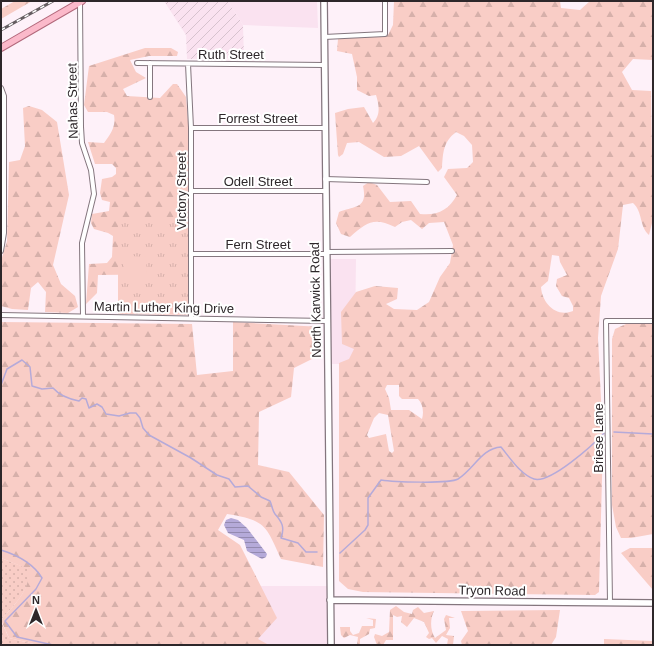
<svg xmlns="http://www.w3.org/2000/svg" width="654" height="646" viewBox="0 0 654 646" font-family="Arial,sans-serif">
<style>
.built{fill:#fae2f0}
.industrial{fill:url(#industrial-furrows)}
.grass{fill:url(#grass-dots)}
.forest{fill:url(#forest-firs);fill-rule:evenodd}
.park{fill:url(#park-tufts)}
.pitch{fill:#f9cdc6}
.water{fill:url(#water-rules)}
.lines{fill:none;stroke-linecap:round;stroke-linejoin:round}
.stream{stroke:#b5aad9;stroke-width:1.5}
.street-casing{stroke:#84767e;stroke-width:6}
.secondary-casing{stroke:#84767e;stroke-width:8}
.primary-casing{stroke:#b2687b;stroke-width:8}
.street{stroke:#fff;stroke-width:4}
.secondary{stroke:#fff;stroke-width:5.5}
.primary{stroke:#fbb9ca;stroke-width:6}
.rail-casing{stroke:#655d61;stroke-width:3}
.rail{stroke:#fff;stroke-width:1.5;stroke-dasharray:4.5;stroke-linecap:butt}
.labels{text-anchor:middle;stroke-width:4;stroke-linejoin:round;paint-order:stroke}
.street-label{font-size:13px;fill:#2d272a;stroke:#fff}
</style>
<defs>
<pattern id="industrial-furrows" width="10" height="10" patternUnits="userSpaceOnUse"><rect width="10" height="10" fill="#fae2f0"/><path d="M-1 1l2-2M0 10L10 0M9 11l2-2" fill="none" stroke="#d7c2ce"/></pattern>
<pattern id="grass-dots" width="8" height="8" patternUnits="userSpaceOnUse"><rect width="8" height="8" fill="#f9cdc6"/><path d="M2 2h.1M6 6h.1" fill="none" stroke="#d6b0aa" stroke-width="1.8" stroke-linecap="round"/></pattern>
<pattern id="forest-firs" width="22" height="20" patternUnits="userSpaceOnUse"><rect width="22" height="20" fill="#f9cdc6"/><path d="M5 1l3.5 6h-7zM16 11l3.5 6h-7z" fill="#d6b0aa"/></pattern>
<pattern id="park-tufts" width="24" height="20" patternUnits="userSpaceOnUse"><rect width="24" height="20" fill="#f9cdc6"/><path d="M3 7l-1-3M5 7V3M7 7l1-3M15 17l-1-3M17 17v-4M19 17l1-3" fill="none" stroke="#d6b0aa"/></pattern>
<pattern id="water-rules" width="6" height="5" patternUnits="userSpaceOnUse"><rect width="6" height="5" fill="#b5aad9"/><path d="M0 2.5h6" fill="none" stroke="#948ab0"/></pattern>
</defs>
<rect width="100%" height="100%" fill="#fef1f9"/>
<path class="built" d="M228,1h89l1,27 -75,-3z
M330,259h26l-1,76 2,29h-26z
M232,586h95v59h-95z"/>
<path class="industrial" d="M164,1h64l15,24 1,33 -57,1 -1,-24z"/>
<path class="grass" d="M1,558l28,11c3,20 -16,37 -28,51z
M1,621l8,17 29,7h-37z"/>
<path class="forest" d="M15,1h17l-31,18v-10z
M394,1h166l1,7 19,2 10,-9h63v59l-20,-1 -11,13 10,18 19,1 2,128 -4,16c-10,-9 -6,-23 -16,-32l-10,2 -5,44 -17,47 -3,42 5,103 -4,151 -4,3 -232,-3 -15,-3 -9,-8v-218l10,-4 5,-10 -12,-5 -1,-32 15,-20 19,-6 23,2 -1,11 -11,5 8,5 23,1 12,-8 11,-25 10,-14 3,-18 -9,-23 -15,1 -7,6 -11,-9 -9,2 -7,5c-21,-10 -28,-5 -45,10l-9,-3 -5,-11 3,-11c16,-6 29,-3 24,-26l6,-4 8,3 13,17 21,-1 9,13c17,2 29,-4 37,-19l-13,-18 4,-8 19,-1 6,-6 -1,-17 -8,-9 -8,-4c-13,10 -13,21 -14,36l-4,4 -19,-26 -18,10 -17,1 -25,-15 -12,1 -4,11 -4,3 -1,-2 -3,-42 13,-4 16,-2 9,16c8,-8 6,-18 3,-28l-7,1 -12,-6v-13l-5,-23 -15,-3 1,-12 50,-4 5,-10zM552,255l7,1 1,6 7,13 -10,4 -1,7 6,10 7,2 4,8v5c-17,7 -31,-8 -32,-24l7,-6zM387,385h12v11l3,3h16c5,5 6,13 4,20l-13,-9h-18l-2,-12 -4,-9zM379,413l9,2 6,36 -2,2 -3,-2 -3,-17 -17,4 -2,-3 7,-17z
M145,48h26l7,4 -1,4h-28l-19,4 6,12 10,6 -23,11 4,7 33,2 13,-14h4l9,13 3,36v141l-91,1 -1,18 -11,11 3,-40 18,-1 5,-6 1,-21 -5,-3 -14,-4 -3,-6 1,-9 17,-3 1,-9 -8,-2 -2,-7 2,-14 10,-2 4,-3v-6l-4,-4h-17l-7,-22 16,1c7,-9 12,-17 10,-28l-7,-3h-19l-4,-7 5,-39z
M29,106l13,4 15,12 12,73 -16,70 8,19 14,12 3,11 -10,6 -23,-1 1,-20 -8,-10 -7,6 -3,22 -16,-1 -11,-3v-45l6,-20 2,-79 11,-2 5,-14 -2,-38z
M1,322l191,2 5,51 36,-4v-49l89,5 -2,28 -26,13 -3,29 -32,15 -1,53 31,7 35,43 -1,52 -42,-8c-15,-33 -15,-39 -54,-45l-9,16 22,15 37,73 -19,21 11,6h-231l-29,-7 -8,-18c12,-14 31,-31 27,-51l-27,-11z
M626,324h27v210l-22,4h-10l-5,-11 -4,-22v-166l3,-10z
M630,548h23v42l-32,-37z
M396,606l8,6 8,2 1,-4 5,-3 6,6 10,-2c-4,8 -4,19 1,27l11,-8 -2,-11 2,-4 9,3h-6l1,10 -4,7 8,1 -1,9h-6l1,-6 -6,-3 -6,7 -4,-5 -3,1 -3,-2 3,-4 -5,-11 -10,-4 -7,9 -6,-5 1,-6 -5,1 -4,-2v25h-7l-3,5h-6l-3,-8 1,-3 7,2 7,-4 1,-22z
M560,610l-4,27 -5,8h-89l-1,-4 7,-10 -7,-20z
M366,618l10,1 -1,9 -5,1 -1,5 -9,5v6h-3l1,-8 -8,-2 -6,3 -3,-3 -1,-8h10v4l3,4 6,-2 3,-7h11v-6z
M604,639l49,2v4h-49z"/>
<path class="park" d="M118,217h70v98l-70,-1z"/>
<path class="pitch" d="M129,256l17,1 1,20 -4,3h-15l-4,-3v-16z
M125,301h21v11l-21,-1z"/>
<path class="water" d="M231,518l7,2 9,8 20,26 -1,3 -4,2 -15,-8 -3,-11 -16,-7 -4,-8 2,-5z"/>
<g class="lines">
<path class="stream" d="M1,385l6,-16 15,-9 8,7 2,19 10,3 11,-1c7,8 16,11 26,13l3,-3 4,1 3,9 8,-4 5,3 4,7 13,2 11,-3h6l4,5 3,10 6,7 42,23 26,17 12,4 6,8 13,-1 13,11 9,4c2,4 2,9 5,13 7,8 10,13 6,24l17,5 8,9h11
M614,432l39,2
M1,550c16,5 32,13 41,28l-6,11 -31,32 12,16 36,8
M340,553l25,-23 3,-5v-27l13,-18c12,2 68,4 77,-1 15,-9 24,-31 43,-32 9,11 20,28 33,32 16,5 59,-34 70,-46"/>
<g class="street-casing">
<path id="street" d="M80,2l1,125 1,16 9,27 3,24 -12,49 1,73
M324,37l61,-3v-33
M137,63l187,2
M188,64l3,64v189
M1,88l3,8v137l-3,18
M150,97v-34
M191,128h134
M325,179l102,3
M191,191h134
M326,252l126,-1
M191,254h135
M1,315l326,6
M610,602l-4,-281h47"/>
</g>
<g class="secondary-casing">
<path id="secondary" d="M324,1l7,644
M330,600l323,3"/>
</g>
<g class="primary-casing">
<path id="primary" d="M1,48l81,-47"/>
</g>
<use href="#street" class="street"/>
<use href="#secondary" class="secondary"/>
<use href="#primary" class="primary"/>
<g class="rail-casing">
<path id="rail" d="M1,30l52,-29"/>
</g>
<use href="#rail" class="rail"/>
</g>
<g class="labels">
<g class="street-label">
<text x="231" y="59">Ruth Street</text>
<text transform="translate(72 101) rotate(-91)" y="5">Nahas Street</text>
<text x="258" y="123">Forrest Street</text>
<text x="258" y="186">Odell Street</text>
<text transform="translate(181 191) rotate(-90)" y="5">Victory Street</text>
<text x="258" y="249">Fern Street</text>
<text transform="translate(315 300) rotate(-91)" y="5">North Karwick Road</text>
<text transform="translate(164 307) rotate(1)" y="5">Martin Luther King Drive</text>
<text transform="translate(598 438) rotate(-90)" y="5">Briese Lane</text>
<text transform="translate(492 590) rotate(1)" y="5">Tryon Road</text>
</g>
</g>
<rect width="654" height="646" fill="none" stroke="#2d272a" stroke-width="4"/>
<g transform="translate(36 610)" stroke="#ffffff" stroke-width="3" paint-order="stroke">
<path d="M0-3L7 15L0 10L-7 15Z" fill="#2d272a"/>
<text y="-6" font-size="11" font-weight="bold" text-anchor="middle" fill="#2d272a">N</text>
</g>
</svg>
